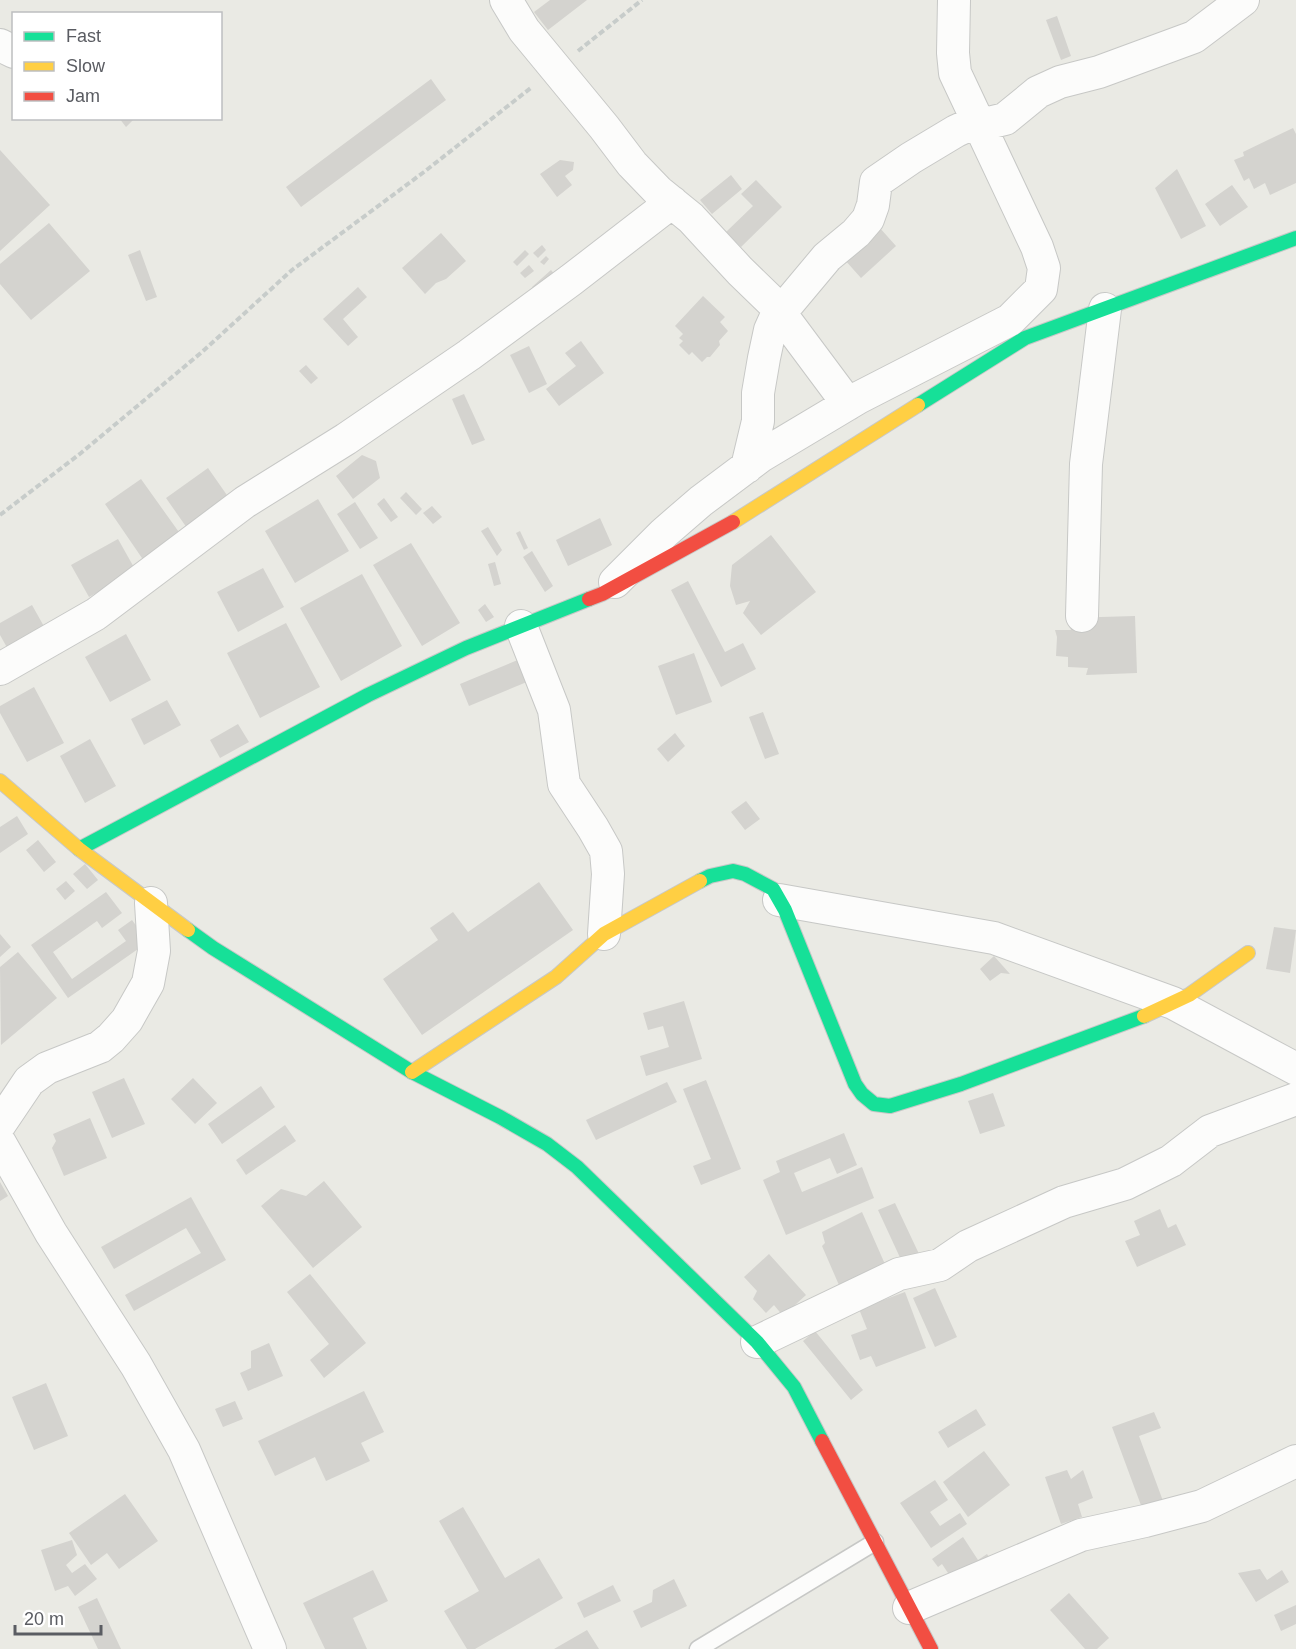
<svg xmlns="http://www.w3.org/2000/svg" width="1296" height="1649" viewBox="0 0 1296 1649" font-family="Arial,sans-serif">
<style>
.building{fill:#d4d3cf}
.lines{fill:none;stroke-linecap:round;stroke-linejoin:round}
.lane-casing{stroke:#c7c8c6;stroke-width:19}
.street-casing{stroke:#c7c8c6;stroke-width:34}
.fast-casing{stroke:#c7c8c7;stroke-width:16}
.slow-casing{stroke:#c7c8c7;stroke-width:16}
.jam-casing{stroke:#c7c8c7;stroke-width:16}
.path{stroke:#c7ccca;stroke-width:4;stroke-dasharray:6 3;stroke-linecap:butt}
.lane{stroke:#fcfcfb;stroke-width:16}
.street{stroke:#fcfcfb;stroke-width:32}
.fast{stroke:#16e098;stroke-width:14}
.slow{stroke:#ffcf43;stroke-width:14}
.jam{stroke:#f24e42;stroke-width:14}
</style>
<rect width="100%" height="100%" fill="#eaeae4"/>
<path class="building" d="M550,0h37l-39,30 -14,-18z
M1057,16l14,40 -10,4 -15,-40z
M431,79l15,21 -145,107 -15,-20z
M119,118h16l-9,9z
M1293,128l3,6v49l-26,12 -5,-12 -11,6 -5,-11 -5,3 -10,-21 10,-4 -1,-4z
M0,150l50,55 -50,46z
M560,160l14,2 -1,8 -8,6 7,9 -15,12 -17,-23z
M1177,169l29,57 -25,13 -26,-51z
M731,175l11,14 -30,25 -12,-14z
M756,180l26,27 -41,40 -15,-15 27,-26 -12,-12z
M1232,185l16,22 -28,19 -15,-22z
M49,223l41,48 -59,49 -31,-36v-20z
M879,227l17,19 -35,32 -17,-19z
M441,233l25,28 -20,18 -10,4 -11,11 -23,-26z
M542,245l4,5 -8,8 -5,-5z
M140,250l17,47 -11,4 -18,-46z
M525,250l4,4 -12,12 -4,-4z
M546,256l3,3 -5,6 -4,-3z
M529,265l5,6 -9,7 -5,-5z
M551,270l5,6 -20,17 -4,-6z
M358,287l9,10 -24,22 15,18 -10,9 -25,-27z
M703,296l22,21 -5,5 8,9 -9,10 1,4 -10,12h-3l-5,5 -10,-10 -3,3 -10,-10 4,-4 -4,-3 4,-4 -8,-8z
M581,341l23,32 -45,33 -13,-17 30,-23 -11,-13z
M529,346l18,38 -18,9 -19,-38z
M306,365l12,13 -7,6 -12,-13z
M464,394l21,46 -13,5 -20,-46z
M362,455l14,6 4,17 -27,21 -17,-23z
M208,468l21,30 -42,30 -21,-30z
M141,479l40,56 -37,26 -39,-57z
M406,492l16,17 -6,6 -16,-17z
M384,498l14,19 -7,5 -14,-18z
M318,499l31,52 -54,32 -30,-52z
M355,502l23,36 -18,11 -23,-35z
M432,506l10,11 -9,7 -10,-11z
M600,518l12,27 -44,21 -12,-26z
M488,527l14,23 -5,6 -16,-25z
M520,531l8,17 -4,2 -8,-17z
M771,535l45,57 -55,43 -18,-22 7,-12 -14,4 -6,-19 2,-21z
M118,539l18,32 -47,26 -18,-32z
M411,543l49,80 -38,23 -49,-81z
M532,551l21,35 -8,6 -22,-35z
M495,562l6,22 -7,2 -6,-22z
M263,568l21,39 -46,25 -21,-40z
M362,574l40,72 -61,35 -41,-73z
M688,581l37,71 18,-9 13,26 -35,18 -50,-97z
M485,604l9,13 -8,5 -8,-12z
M32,605l14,25 -37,21 -9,-16v-12z
M1135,616l2,57 -51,2 2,-7 -20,-1v-10l-12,-1 1,-19 -2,-7h16l-4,-12z
M286,623l34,64 -60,31 -33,-65z
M126,634l25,46 -41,22 -25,-45z
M694,653l18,49 -36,13 -18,-49z
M525,657l9,22 -65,27 -9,-22z
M34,687l30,56 -37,19 -27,-49v-7z
M167,700l14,25 -37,20 -13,-26z
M763,712l16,42 -14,5 -16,-42z
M238,724l11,18 -29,16 -10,-18z
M675,733l10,13 -17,16 -11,-13z
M90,739l26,47 -31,17 -25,-47z
M746,801l14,18 -15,11 -14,-18z
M17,816l11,18 -28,19v-26z
M38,840l18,22 -12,10 -18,-22z
M85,864l13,16 -11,9 -14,-15z
M66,881l9,10 -10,9 -9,-11z
M539,882l34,48 -151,105 -39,-56 55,-39 -8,-12 23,-16 15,20z
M106,892l16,21 -20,15 -5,-7 -44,31 19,27 54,-38 -8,-11 14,-10 16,22 -80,56 -37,-53z
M1274,927l22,3 -6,43 -24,-4z
M0,934l11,13 -11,10z
M18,952l39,46 -56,47 -1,-78z
M994,956l16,18 -9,-1 -11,8 -10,-12z
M684,1001l18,58 -56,17 -6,-20 29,-9 -6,-21 -15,4 -5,-17z
M124,1078l21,46 -33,14 -20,-46z
M193,1078l24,25 -22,21 -24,-25z
M706,1080l35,89 -40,16 -8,-19 18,-7 -28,-70z
M667,1082l10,20 -81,38 -10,-20z
M261,1086l14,21 -53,37 -14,-20z
M993,1093l12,33 -25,8 -12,-33z
M90,1118l17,40 -43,18 -12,-28 4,-7 -3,-7z
M285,1125l11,16 -50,34 -10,-15z
M844,1133l13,32 -20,9 -7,-16 -36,15 8,19 60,-25 12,31 -88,37 -23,-55 17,-8 -4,-11z
M324,1181l38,46 -49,41 -52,-62 20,-17 25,7z
M0,1182l8,14 -8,5z
M191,1197l35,63 -92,51 -9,-16 76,-42 -15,-25 -72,41 -13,-22z
M895,1203l25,53 -17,8 -25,-54z
M1160,1209l8,19 8,-4 10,21 -49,22 -12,-26 15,-6 -6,-14z
M862,1212l26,59 -46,21 -20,-46 3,-3 -3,-11z
M769,1254l37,41 -23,21 -9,-11 -8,8 -13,-14 4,-8 -13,-14z
M310,1274l56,69 -42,35 -14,-18 19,-16 -42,-52z
M935,1288l22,49 -22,10 -22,-49z
M905,1292l21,56 -50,19 -5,-11 -11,4 -9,-25 16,-6 -8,-20z
M815,1331l48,59 -12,10 -48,-59z
M269,1343l14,33 -35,15 -8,-18 11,-5v-17z
M46,1383l22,53 -34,14 -22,-53z
M364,1391l20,41 -23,11 9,18 -44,20 -11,-24 -40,19 -17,-35z
M235,1401l8,18 -20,8 -8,-18z
M976,1409l10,16 -38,23 -10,-16z
M1154,1412l7,16 -22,8 24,65 -21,7 -30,-81z
M984,1451l26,34 -42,32 -25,-35z
M1067,1470l4,9 12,-9 10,28 -15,6 4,13 -21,7 -16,-47z
M935,1480l13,20 -18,12 10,14 20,-13 7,11 -36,24 -31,-45z
M125,1494l33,47 -39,28 -12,-16 -16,12 -22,-32z
M463,1507l42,71 34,-20 24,40 -88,51h-8l-23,-38 35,-20 -40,-70z
M963,1537l15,23 9,-6 8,12 -35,25 -18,-27 -4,3 -6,-8z
M72,1540l5,15 -11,10 6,8 13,-9 12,15 -22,17 -7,-10 -13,5 -14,-41z
M1260,1569l7,11 15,-10 7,12 -33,20 -18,-29z
M373,1570l15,31 -35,17 14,31h-42l-22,-46z
M674,1579l13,27 -46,22 -8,-17 19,-9 1,-12z
M613,1585l8,16 -37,17 -7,-15z
M1069,1593l40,45 -12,11h-12l-35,-39z
M97,1598l24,51h-23l-20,-42z
M1296,1605v19l-15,7 -7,-16z
M587,1630l12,19h-45z"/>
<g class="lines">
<g class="lane-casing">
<path id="lane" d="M698,1649l177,-107"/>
</g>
<g class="street-casing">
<path id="street" d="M506,0l18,30 80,97 28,37 27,28 32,26 49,53 32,31 76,102
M0,45l14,7
M980,125l25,-6 33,-27 22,-10 39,-10 95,-35 49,-37
M781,312l46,-55 29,-24 12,-14 5,-14 3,-23 35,-24 45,-27 22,-10
M747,467l11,-46v-28l6,-35 6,-28 9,-20
M615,582l49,-49 37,-32 60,-45 97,-58 152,-78 31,-31 3,-21 -7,-21 -82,-174 -2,-20 1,-53
M1082,616l4,-152 19,-155
M521,626l33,84 10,74 29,44 13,23 2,23 -4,60
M0,669l96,-55 149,-112 101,-63 123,-84 102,-75 101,-78
M779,900l215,38 179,65 123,66
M0,1124l29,-43 18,-13 53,-21 11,-9 16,-18 21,-37 6,-32 -3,-48
M0,1143l51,90 85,132 48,85 86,199
M757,1342l142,-68 41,-9 28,-19 96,-44 61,-18 46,-23 39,-30 86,-32
M909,1608l172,-73 64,-14 57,-15 94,-45"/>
</g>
<g class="fast-casing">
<path id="fast" d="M918,405l107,-67 271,-100
M79,849l289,-154 98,-47 123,-49
M700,881l10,-5 23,-5 12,3 28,15 12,21 70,174 7,10 12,10 16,2 71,-22 183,-68
M188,930l25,18 199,124 88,45 47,27 30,23 180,175 37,45 28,54"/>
</g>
<g class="slow-casing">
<path id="slow" d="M733,522l185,-117
M0,781l79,68 109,81
M1144,1016l45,-21 59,-42
M412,1072l144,-95 48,-43 96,-53"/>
</g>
<g class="jam-casing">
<path id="jam" d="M589,599l13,-5 131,-72
M822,1441l109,208"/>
</g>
<path class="path" d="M578,51l64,-51
M0,515l81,-62 121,-101 90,-82 132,-98 108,-85"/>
<use href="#lane" class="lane"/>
<use href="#street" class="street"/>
<use href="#fast" class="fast"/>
<use href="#slow" class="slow"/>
<use href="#jam" class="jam"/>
</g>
<rect x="12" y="12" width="210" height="108" fill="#ffffff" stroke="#bdbec0" stroke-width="1.5"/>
<rect x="24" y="32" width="30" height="9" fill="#16e098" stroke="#bdbec0" stroke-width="1.5"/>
<text x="66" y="42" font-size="18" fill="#5a5c62">Fast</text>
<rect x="24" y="62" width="30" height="9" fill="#ffcf43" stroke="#bdbec0" stroke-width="1.5"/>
<text x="66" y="72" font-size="18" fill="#5a5c62">Slow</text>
<rect x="24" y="92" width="30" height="9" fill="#f24e42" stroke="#bdbec0" stroke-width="1.5"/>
<text x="66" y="102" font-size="18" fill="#5a5c62">Jam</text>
<path d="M15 1625v9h86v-9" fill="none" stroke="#5a5c62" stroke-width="3"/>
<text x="24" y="1625" font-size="18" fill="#5a5c62" stroke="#ffffff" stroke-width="4.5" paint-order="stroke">20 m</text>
</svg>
